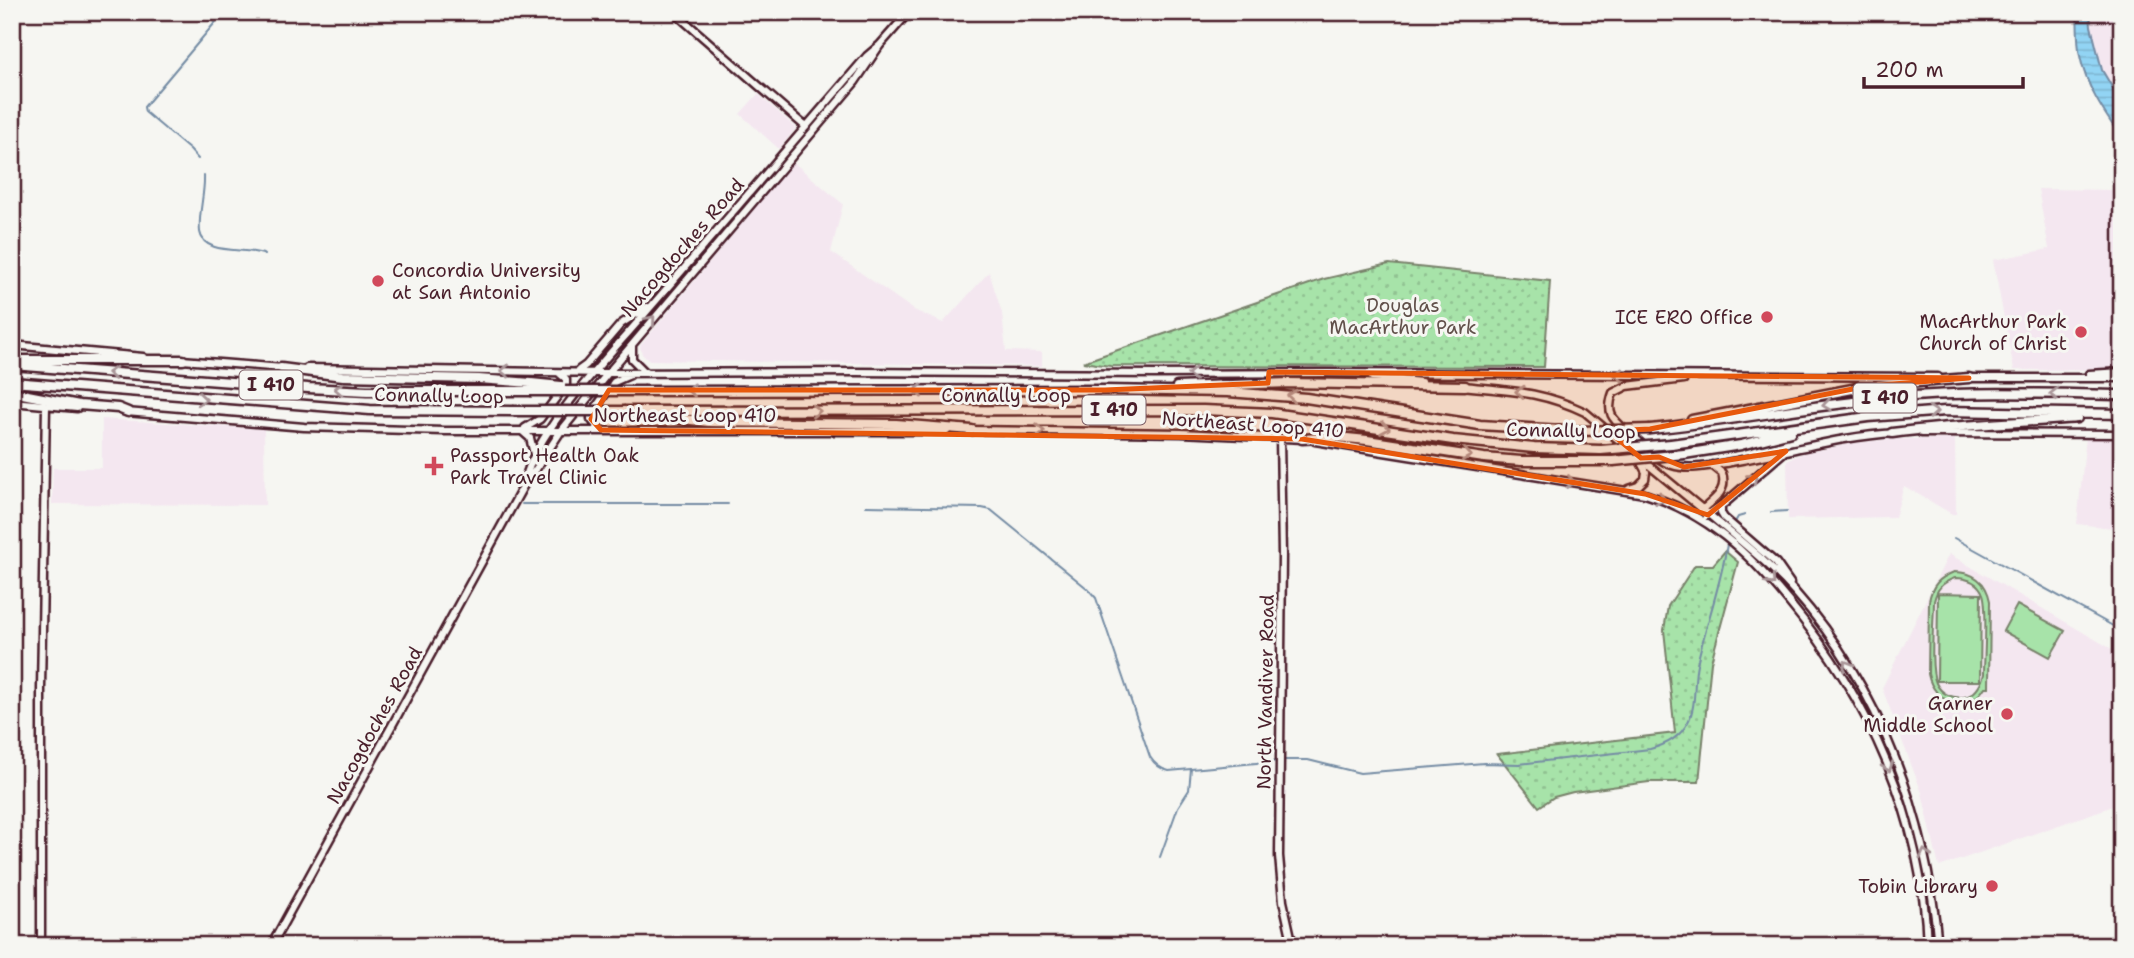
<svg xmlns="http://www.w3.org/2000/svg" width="2134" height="958" viewBox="0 0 2134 958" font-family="'Shantell Sans',sans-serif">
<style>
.built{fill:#f4e7f0}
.green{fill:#a7e3a9;stroke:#78816a;stroke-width:2;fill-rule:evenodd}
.park{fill:url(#park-dots);stroke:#78816a;stroke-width:2}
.water{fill:url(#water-rules);stroke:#758ca4;stroke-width:2}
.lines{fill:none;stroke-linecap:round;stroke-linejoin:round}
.stream{stroke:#758ca4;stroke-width:2}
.secondary-casing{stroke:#4a1f2b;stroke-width:11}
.highway-casing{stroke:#4a1f2b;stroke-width:13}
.secondary{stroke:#f6f6f2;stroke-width:6}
.highway{stroke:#f6f6f2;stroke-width:8}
.highway-bridge-casing{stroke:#4a1f2b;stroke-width:13;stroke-linecap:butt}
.highway-bridge{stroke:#f6f6f2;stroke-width:8}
.oneway{stroke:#a99598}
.marked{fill:#e8590c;fill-opacity:0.2;stroke:#e8590c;stroke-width:5;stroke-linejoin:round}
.poi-dot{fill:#d1495b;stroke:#f6f6f2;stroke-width:2.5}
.labels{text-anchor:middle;stroke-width:6;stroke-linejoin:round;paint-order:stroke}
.shield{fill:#f6f6f2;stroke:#7e6067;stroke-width:2}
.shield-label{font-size:18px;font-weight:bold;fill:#4a1f2b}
.street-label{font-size:19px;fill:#4a1f2b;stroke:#f6f6f2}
.poi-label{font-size:19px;fill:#4a1f2b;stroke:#f6f6f2;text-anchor:end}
.park-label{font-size:19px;fill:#61504a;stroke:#f6f6f2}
</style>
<defs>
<pattern id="park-dots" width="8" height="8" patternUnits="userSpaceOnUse" patternTransform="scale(1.75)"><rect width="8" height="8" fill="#a7e3a9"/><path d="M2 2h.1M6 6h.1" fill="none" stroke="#91c292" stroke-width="1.8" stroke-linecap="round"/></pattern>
<pattern id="water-rules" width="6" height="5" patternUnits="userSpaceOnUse" patternTransform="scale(1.75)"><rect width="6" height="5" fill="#92d4f4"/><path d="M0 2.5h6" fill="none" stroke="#7fb6d1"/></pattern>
</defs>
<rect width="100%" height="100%" fill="#f6f6f2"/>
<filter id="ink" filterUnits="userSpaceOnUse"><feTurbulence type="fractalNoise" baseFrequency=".0143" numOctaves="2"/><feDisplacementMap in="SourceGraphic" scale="14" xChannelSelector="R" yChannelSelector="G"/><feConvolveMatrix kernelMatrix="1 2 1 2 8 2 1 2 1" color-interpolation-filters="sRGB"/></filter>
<g filter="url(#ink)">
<path class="built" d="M2090,12h32v92l-20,-34 -11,-44z
M758,94l38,34 -17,21 -39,-35z
M793,162l50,42 -12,48 83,58 29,13 46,-51 13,41 4,38 36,1v14l-394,-6 -6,-6 -2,-8z
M2038,189l84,1v179l-108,1 -21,-110 56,-11z
M102,419l162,10 1,76 -213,-1 1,-36h49z
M2122,436v93l-45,-5 9,-87z
M1892,439h63l1,75h-4l-48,-28 -9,31 -107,2 -1,-59 17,-7 50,-10z
M1949,554l173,101v87l-6,63 -177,62 -17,-74 -40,-105z"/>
<path class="green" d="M1954,572c20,0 32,9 36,29l-1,86h-4c-17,28 -51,17 -57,-13l1,-73c3,-16 10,-23 25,-29zM1955,578c12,0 23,3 28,16 5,13 1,63 1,80 -3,11 -8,21 -20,23 -11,2 -23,-3 -28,-14 -7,-15 -2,-63 -2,-82 3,-13 9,-19 21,-23z
M1938,593l43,1 -1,87h-43z
M2017,605l48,26 -15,26 -47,-26z"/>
<path class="park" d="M1389,264l161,17 -6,86 -434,-1 -27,-4 241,-83z
M1725,551l13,11 -27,100 -12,120h-50l-76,10 -19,5 -15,10 -42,-53 178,-21 -11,-103 4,-24 27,-41h18z"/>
<path class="water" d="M2077,12h13l1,14 11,44 20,34v35c-17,-25 -36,-52 -42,-83 -3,-14 -2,-30 -3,-44z"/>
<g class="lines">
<path class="stream" d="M198,159l-8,-9 -45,-38 -1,-5 80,-95
M204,175c1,19 -6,39 -4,57 4,25 48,14 65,23
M522,504h206
M866,506l116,2 9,2 97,79 8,9 54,159c5,8 10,12 19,14l109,-10
M1771,512l16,-1
M1735,522l3,-5 7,-2
M1954,538l168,93
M1284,760h24l52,13 124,-10 35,1 131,-15c16,-4 30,-11 38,-27 9,-17 5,-39 9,-58 9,-40 24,-79 30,-120
M1160,857l18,-50 11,-17 2,-21"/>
<g class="secondary-casing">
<path id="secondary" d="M674,12l132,115
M12,345l131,12
M632,346v13l14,14
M182,360l101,8
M307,368l301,5 247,-1 300,2 170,-1 613,4
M579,370l7,-5 35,-41 26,-17
M2089,374l33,-2
M1372,377l49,5
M1966,378h156
M1684,379l-57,7 -14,7c-8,22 1,27 16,40 13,10 27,27 43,32 18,6 41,0 59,-3 55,-9 109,-26 165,-29
M1463,386c47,5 78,5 122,26 42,35 84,70 127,105 28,24 58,47 83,75 86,97 132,225 143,354
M12,402l65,6
M126,412l178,15 140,4h503
M525,428l15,-9 26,-34v-6l-7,-6
M600,430l-9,-11v-5l23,-32 16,-7
M969,430l212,3 123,6
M522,431l8,7 4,16
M1921,433l201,1
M1280,438l2,117 -3,301 4,45 10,45
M1315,441l330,53c61,19 103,58 143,107 81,97 135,217 139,345
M525,480c13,-52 81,-121 117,-163 75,-87 151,-174 225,-261l13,-11 29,-33
M1629,489l9,-3 7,-7 1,-7 -7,-13
M1721,506v7l3,5 52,45 14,20
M1701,511c12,-11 27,-19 21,-38l-10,-8
M1706,516l19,-13 59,-51
M41,946v-258l5,-282
M271,946l254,-463 9,-11 27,-41 47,-58 247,-291 25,-37"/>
</g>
<g class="highway-casing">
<path id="highway" d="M12,360h171
M12,365l296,23 59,3h163
M281,368l62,8 136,3 52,4
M12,382l358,28 143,1
M1177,387l112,-4 176,3
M645,391l460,-1 123,2 78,6 174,27 99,6
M12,392l67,13 39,3 10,4
M625,411l578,-1 69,3 181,27 81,8 67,2
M645,415l64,7 187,2 76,6
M1692,420l176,-34 101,-8
M1650,429c89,-9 176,-27 264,-33 69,-5 139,-2 208,-1
M1892,433c62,-8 123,-10 185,-15
M1302,439l35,-2 30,3 117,18 37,3h92
M1671,444l197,-27 77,-6 177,3
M1684,454l57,-9 50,-13"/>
</g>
<use href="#secondary" class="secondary"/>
<use href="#highway" class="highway"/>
<g class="highway-bridge-casing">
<path id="highway-bridge" d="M531,383l30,3
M530,391h115
M513,411h112
M1579,431l71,-2
M1601,450l70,-6
M1613,461l71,-7"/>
</g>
<use href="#highway-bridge" class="highway-bridge"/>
</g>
<defs><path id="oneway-chevron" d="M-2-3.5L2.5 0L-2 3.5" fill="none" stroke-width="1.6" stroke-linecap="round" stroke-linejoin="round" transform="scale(1.75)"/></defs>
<g class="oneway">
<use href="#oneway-chevron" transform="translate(651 320) rotate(-50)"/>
<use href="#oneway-chevron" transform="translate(505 371) rotate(-180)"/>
<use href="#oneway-chevron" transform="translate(112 373) rotate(-175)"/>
<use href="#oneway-chevron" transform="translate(1192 374) rotate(179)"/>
<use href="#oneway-chevron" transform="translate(1619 375) rotate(-179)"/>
<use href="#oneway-chevron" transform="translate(339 389) rotate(-177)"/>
<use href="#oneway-chevron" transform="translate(691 390) rotate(180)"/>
<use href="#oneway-chevron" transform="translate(918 391) rotate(180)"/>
<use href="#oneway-chevron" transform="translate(1520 392) rotate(-174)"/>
<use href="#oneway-chevron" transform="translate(2054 394) rotate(-180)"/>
<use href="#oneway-chevron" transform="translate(1292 396) rotate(-174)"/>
<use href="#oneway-chevron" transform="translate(202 399) rotate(5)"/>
<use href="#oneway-chevron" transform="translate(1827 405) rotate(172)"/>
<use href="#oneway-chevron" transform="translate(816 411)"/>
<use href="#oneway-chevron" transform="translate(1933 412) rotate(-4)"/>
<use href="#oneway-chevron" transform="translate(1385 428) rotate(9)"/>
<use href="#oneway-chevron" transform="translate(1040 431) rotate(1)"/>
<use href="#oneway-chevron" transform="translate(1467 455) rotate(10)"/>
<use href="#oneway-chevron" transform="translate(1753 478) rotate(-40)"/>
<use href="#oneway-chevron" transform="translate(1571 482) rotate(8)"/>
<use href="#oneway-chevron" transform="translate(1661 499) rotate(19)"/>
<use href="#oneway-chevron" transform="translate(1771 581) rotate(48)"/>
<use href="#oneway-chevron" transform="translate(1847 665) rotate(-122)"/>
<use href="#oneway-chevron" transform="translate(1888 767) rotate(70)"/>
<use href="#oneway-chevron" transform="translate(1925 854) rotate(-103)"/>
</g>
</g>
<path class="marked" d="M1269,372l700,6 -101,8 -218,43 -42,2 33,27 18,-1 25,10 102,-16 -78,64 -63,-21 -343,-55 -701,-9 -10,-11 18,-29h496l163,-7z"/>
<g class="poi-dot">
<circle cx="378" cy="281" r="7"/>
<circle cx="1767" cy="317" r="7"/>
<circle cx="2081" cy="332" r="7"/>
<path d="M430.5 455.5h7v7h7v7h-7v7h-7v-7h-7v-7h7z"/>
<circle cx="2007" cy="714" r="7"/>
<circle cx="1992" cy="886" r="7"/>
</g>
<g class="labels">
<g class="shield">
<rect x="239.5" y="370.5" width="63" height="29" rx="5"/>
<rect x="1853.5" y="383.5" width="63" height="29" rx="5"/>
<rect x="1082.5" y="395.5" width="63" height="29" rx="5"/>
</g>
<g class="shield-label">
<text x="271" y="391">I 410</text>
<text x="1885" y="404">I 410</text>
<text x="1114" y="416">I 410</text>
</g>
<g class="street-label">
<text transform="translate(682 247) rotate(-49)" y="7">Nacogdoches Road</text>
<text transform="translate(439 395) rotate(1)" y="7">Connally Loop</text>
<text x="1006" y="402">Connally Loop</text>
<text x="685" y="422">Northeast Loop 410</text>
<text transform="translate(1253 424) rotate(4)" y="7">Northeast Loop 410</text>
<text transform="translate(1571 430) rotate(1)" y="7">Connally Loop</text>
<text transform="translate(1265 692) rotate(-89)" y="7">North Vandiver Road</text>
<text transform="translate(374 725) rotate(-61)" y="7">Nacogdoches Road</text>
</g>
<g class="poi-label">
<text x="392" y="277" text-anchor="start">Concordia University<tspan x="392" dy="22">at San Antonio</tspan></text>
<text x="1753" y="324">ICE ERO Office</text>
<text x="2067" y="328">MacArthur Park<tspan x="2067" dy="22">Church of Christ</tspan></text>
<text x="450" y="462" text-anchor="start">Passport Health Oak<tspan x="450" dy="22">Park Travel Clinic</tspan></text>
<text x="1993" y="710">Garner<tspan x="1993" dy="22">Middle School</tspan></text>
<text x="1978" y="893">Tobin Library</text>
</g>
<g class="park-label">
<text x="1403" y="312">Douglas<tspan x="1403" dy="22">MacArthur Park</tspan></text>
</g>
</g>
<rect width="2134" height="958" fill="none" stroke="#f6f6f2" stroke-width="42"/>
<rect x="21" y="21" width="2092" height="916" fill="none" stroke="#4a1f2b" stroke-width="2.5" filter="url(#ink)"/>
<path d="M1864 77v10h159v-10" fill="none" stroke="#4a1f2b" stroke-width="3.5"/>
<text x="1875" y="77" font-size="21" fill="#4a1f2b" stroke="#f6f6f2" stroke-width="5" paint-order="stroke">200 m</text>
</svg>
